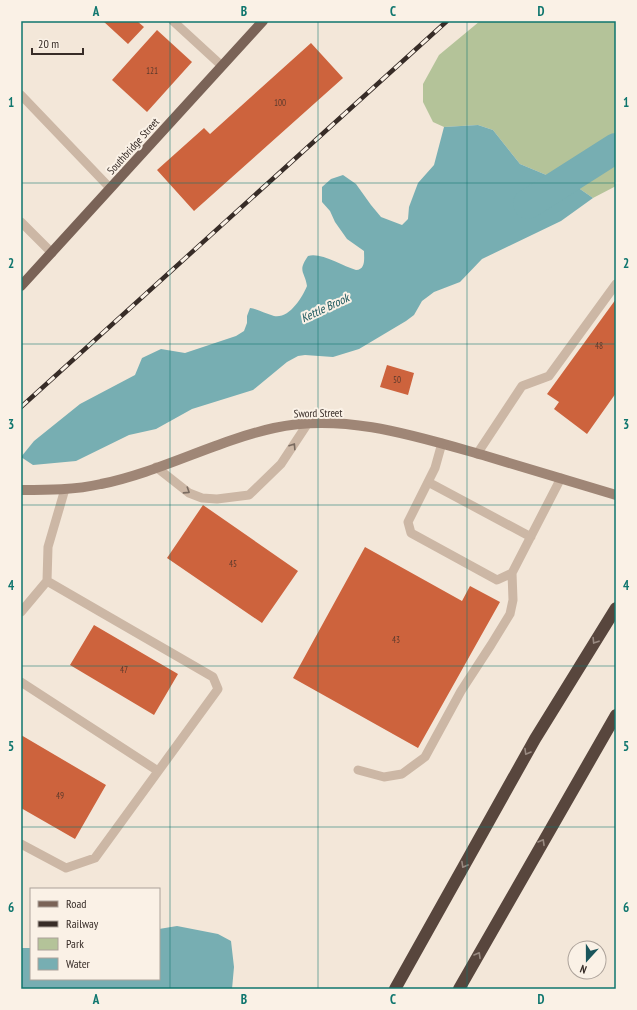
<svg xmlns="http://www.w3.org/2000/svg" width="637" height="1010" viewBox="0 0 637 1010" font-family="'PT Sans Narrow',sans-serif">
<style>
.green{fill:#b4c399}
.water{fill:#77aeb2}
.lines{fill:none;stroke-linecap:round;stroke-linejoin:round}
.river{stroke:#77aeb2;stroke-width:30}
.building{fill:#cd633d}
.lane{stroke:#ccb7a5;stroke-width:9}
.secondary{stroke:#9f8676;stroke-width:10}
.primary{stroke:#7a6357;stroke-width:10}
.highway{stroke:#58463d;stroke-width:12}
.rail-casing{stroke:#372c27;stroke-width:4.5}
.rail{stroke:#faf1e6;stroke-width:3;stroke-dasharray:9;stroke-linecap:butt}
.oneway{stroke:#7a6b60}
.oneway2{stroke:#998a81}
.grid{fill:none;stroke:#0f766e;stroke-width:1;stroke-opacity:0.55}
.labels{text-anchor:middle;stroke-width:4;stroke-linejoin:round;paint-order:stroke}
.number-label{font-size:9px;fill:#5c3a2c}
.street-label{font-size:11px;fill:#372c27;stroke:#faf1e6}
.water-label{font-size:12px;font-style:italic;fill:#1a555b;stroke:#faf1e6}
.neatline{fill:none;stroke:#0f766e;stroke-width:1.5}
.grid-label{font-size:13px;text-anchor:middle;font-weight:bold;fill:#0f766e}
</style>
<rect width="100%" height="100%" fill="#f3e7d9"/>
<path class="green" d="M480,21h136v165l-23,12 -13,-9 -60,-25 -27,-34 -15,-5 -34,2 -11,-5 -10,-20v-18l16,-29z"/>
<path class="water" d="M478,125l15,5 27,34 60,25 13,9 -32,23 -79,38 -22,23 -26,10 -12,9 -8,14 -8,6 -47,28 -26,8 -28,-2 -7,1 -11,6 -34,28 -61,19 -36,20 -27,6 -53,26 -43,4 -12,-8 13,-16 46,-37 55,-29 7,-17 19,-9 24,4 51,-17 8,-5 3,-8v-7l3,-8c8,1 16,6 24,8 15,3 28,-18 33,-30 -2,-15 -10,-14 1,-30 13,-4 34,10 48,14 10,0 8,-12 8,-19l-17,-12 -12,-17 -5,-11 -8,-9v-15l9,-8 12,-4 13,9 15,21 10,12 21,8 6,-6 1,-12 9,-24 16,-18 10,-38z
M177,926l41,8 13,7 3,26 -2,22h-211v-41h10v31h128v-50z"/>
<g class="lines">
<path class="river" d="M528,204l88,-56"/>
</g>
<path class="building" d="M103,21h34l7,6 -16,17z
M157,30l35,32 -45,50 -35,-32z
M311,43l32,35 -149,133 -37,-41 47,-42 6,6z
M616,299v94l-29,41 -33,-25 5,-7 -12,-8z
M387,365l27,8 -6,22 -28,-8z
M203,505l95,66 -36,52 -95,-65z
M365,547l97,54 8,-15 30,16 -82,146 -125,-70z
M94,625l84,49 -24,41 -84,-50z
M21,735l85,50 -31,54 -54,-31z"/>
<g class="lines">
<path class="lane" d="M173,21l49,45
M21,95l89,93
M21,222l31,31
M442,443l-7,25 -27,54 3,11 86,47 15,-7 49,-95
M477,454l45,-68 27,-10 67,-92
M156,467l33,26 13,5 15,1 32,-4 32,-31 27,-41
M428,482l103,55
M21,612l26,-31 1,-34 17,-58
M21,682l137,89
M358,770l26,7 18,-3 23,-17 36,-66 30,-46 19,-31 3,-14 -1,-27
M21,844l45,24 29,-10 123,-169 -5,-12 -166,-96"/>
<path class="secondary" d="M21,490c27,0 54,0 80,-6 59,-12 114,-43 173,-56 70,-16 145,9 212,28 43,13 87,26 130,39"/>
<path class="primary" d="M21,286l242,-265"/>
<path class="highway" d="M395,989l140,-250 81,-131
M459,989l157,-274"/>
<g class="rail-casing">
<path id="rail" d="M21,407l426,-386"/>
</g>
<use href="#rail" class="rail"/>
</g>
<defs><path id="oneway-chevron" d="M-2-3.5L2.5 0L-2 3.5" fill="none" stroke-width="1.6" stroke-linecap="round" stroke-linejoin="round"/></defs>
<g class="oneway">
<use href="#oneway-chevron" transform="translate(293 446) rotate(-57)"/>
<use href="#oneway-chevron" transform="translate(187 491) rotate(33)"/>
</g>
<g class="oneway2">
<use href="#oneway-chevron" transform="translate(595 641) rotate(122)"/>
<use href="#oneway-chevron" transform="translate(527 752) rotate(120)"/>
<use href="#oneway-chevron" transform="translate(542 842) rotate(-60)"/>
<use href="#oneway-chevron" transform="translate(464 865) rotate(119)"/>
<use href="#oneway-chevron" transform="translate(478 955) rotate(-60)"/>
</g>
<path class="grid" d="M170,21v968M318,21v968M467,21v968M21,183h595M21,344h595M21,505h595M21,666h595M21,827h595"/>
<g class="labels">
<g class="number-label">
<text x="152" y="74">121</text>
<text x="280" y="106">100</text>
<text x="599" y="349">48</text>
<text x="397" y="383">50</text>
<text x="233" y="567">45</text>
<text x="396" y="643">43</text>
<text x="124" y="673">47</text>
<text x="60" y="799">49</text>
</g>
<g class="street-label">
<text transform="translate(133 146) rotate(-48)" y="4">Southbridge Street</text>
<text transform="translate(318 413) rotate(-1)" y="4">Sword Street</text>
</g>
<g class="water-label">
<text transform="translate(325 308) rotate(-25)" y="4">Kettle Brook</text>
</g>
</g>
<rect width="637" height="1010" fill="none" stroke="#faf1e6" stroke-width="44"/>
<rect x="30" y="888" width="130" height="92" fill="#faf1e6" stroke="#aca29a"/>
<rect x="38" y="901" width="20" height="6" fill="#7a6357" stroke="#aca29a"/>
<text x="66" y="908" font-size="12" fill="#372c27">Road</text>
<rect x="38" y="921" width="20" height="6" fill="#372c27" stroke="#aca29a"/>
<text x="66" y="928" font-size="12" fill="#372c27">Railway</text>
<rect x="38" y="938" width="20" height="12" fill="#b4c399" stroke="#aca29a"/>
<text x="66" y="948" font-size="12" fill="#372c27">Park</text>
<rect x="38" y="958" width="20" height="12" fill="#77aeb2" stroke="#aca29a"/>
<text x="66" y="968" font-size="12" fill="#372c27">Water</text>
<g transform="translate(587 960) rotate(201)"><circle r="19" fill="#faf1e6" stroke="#aca29a"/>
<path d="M0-3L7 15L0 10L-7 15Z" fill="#1a555b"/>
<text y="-6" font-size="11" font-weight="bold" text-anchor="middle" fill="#372c27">N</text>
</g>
<path d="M32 48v6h51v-6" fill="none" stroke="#372c27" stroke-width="2"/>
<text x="38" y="48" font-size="12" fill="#372c27" stroke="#faf1e6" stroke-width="3" paint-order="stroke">20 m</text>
<rect x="22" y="22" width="593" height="966" class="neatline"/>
<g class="grid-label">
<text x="96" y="16">A</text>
<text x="244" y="16">B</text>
<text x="393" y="16">C</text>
<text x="541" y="16">D</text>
<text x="11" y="107">1</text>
<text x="626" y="107">1</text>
<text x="11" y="268">2</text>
<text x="626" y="268">2</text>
<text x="11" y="429">3</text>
<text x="626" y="429">3</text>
<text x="11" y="590">4</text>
<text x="626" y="590">4</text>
<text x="11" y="751">5</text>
<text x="626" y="751">5</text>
<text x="11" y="912">6</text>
<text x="626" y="912">6</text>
<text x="96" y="1004">A</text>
<text x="244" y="1004">B</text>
<text x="393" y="1004">C</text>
<text x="541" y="1004">D</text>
</g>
</svg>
